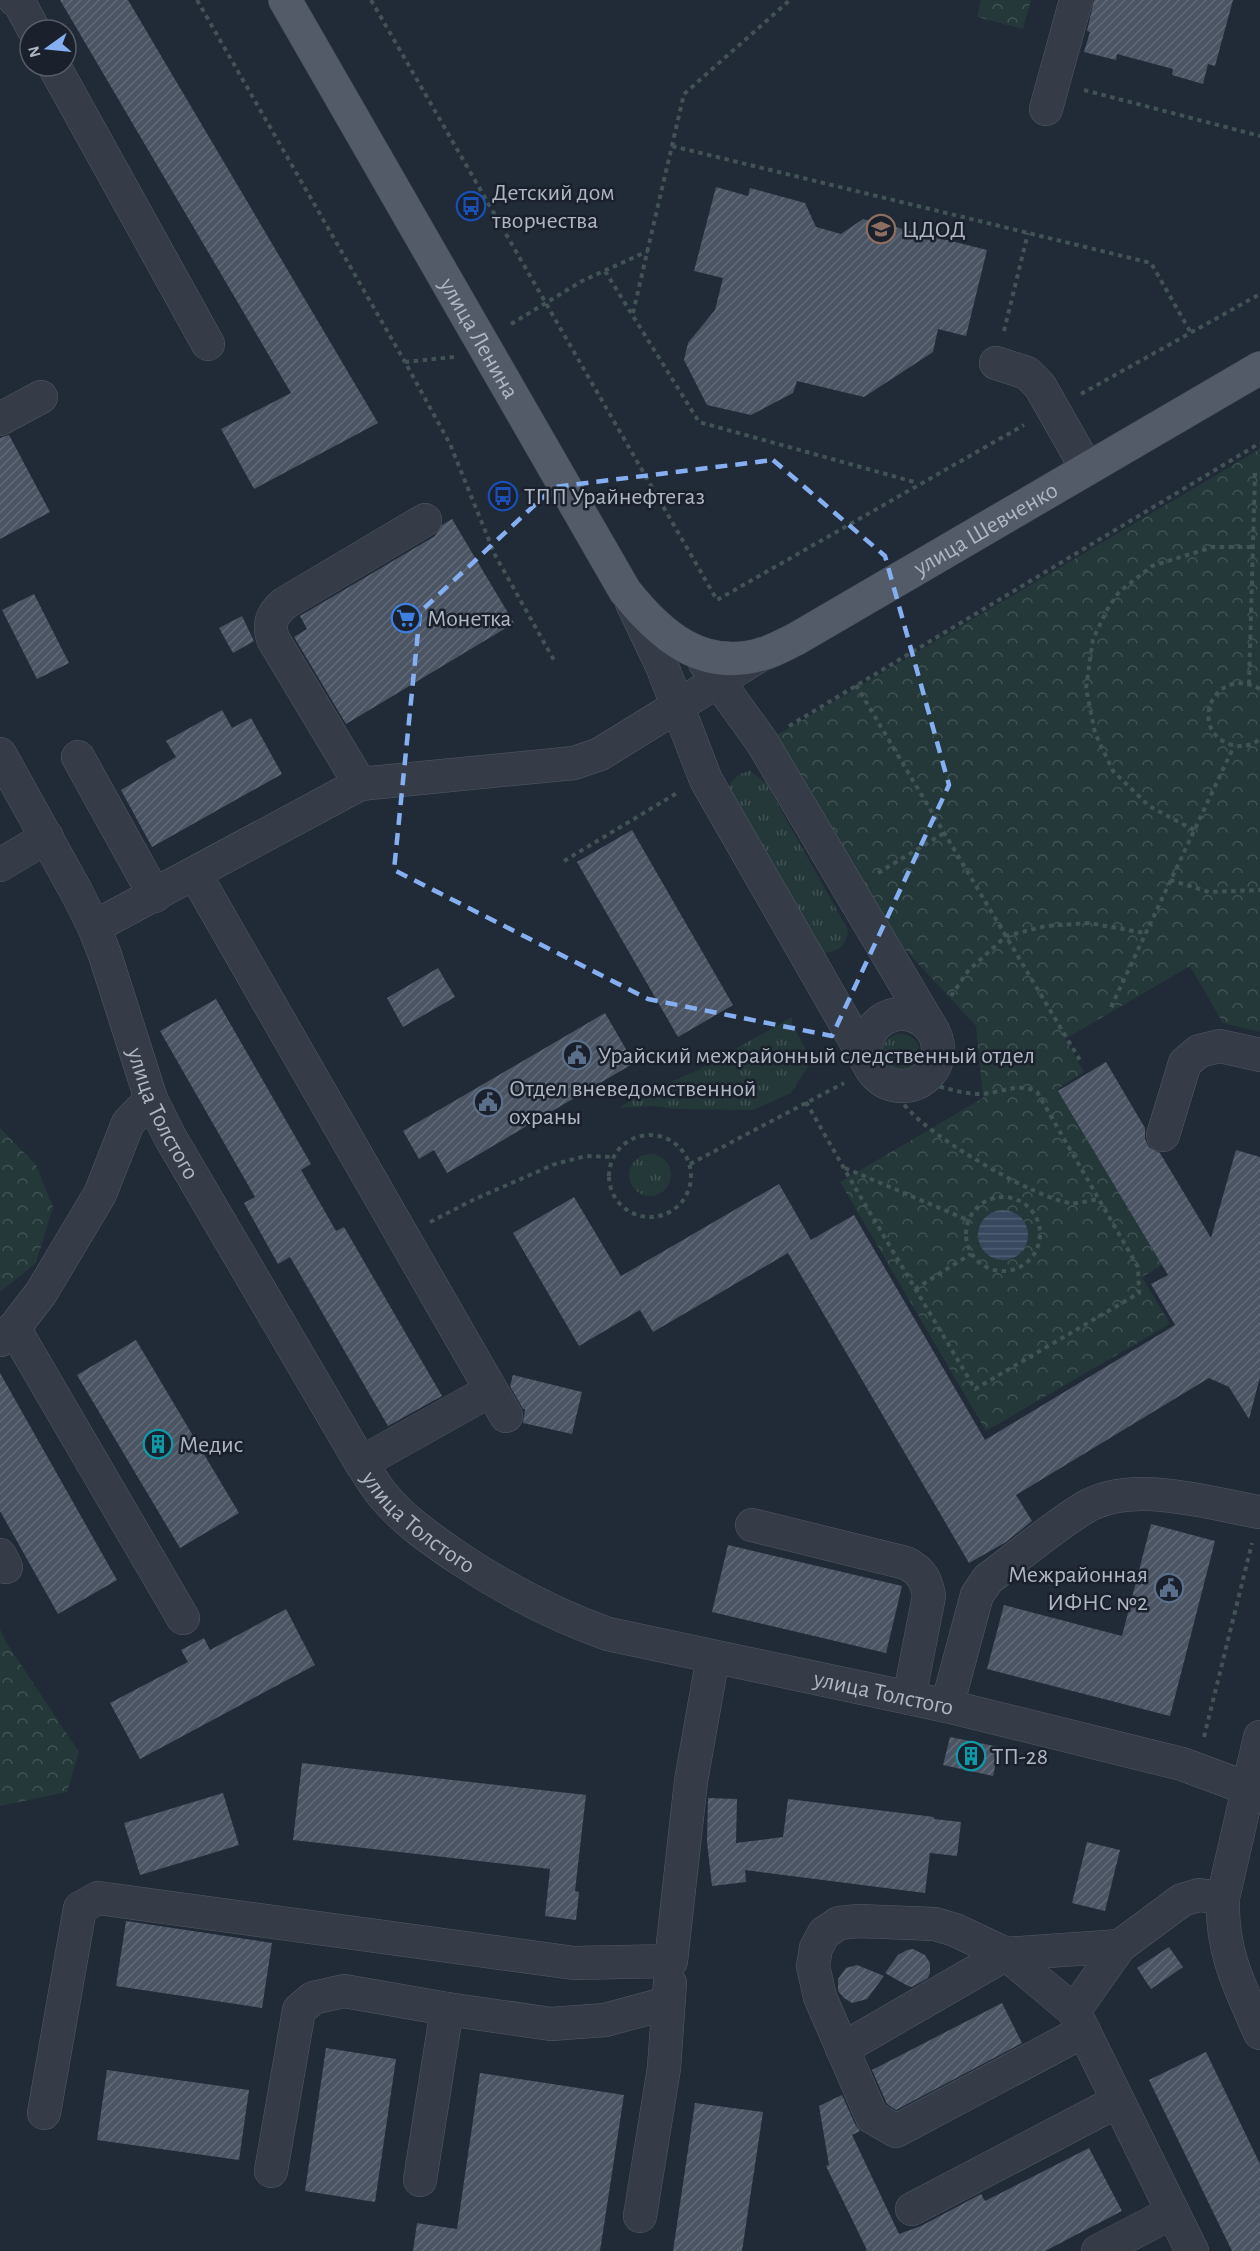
<svg xmlns="http://www.w3.org/2000/svg" width="1260" height="2251" viewBox="0 0 1260 2251" font-family="'Alegreya Sans',sans-serif">
<style>
.grass{fill:url(#grass-tufts)}
.forest{fill:url(#forest-crowns)}
.water{fill:url(#water-rules)}
.building{fill:url(#building-hatch)}
.lines{fill:none;stroke-linecap:round;stroke-linejoin:round}
.minor-casing{stroke:#525a65;stroke-width:34}
.major-casing{stroke:#3e4551;stroke-width:34}
.path{stroke:#415355;stroke-width:4;stroke-dasharray:4.5 4.5;stroke-linecap:butt}
.minor{stroke:#353c47;stroke-width:33}
.major{stroke:#535b68;stroke-width:33}
.marked{fill:none;stroke:#86aff2;stroke-width:4.5;stroke-dasharray:12 8;stroke-linejoin:round}
.labels{text-anchor:middle;stroke-width:5;stroke-linejoin:round;paint-order:stroke}
.poi-label{font-size:24px;fill:#afb7c4;stroke:#1a212c;text-anchor:start}
.street-label{font-size:24px;fill:#afb7c4;stroke:#1a212c}
</style>
<defs>
<pattern id="grass-tufts" width="24" height="20" patternUnits="userSpaceOnUse" patternTransform="scale(1.5)"><rect width="24" height="20" fill="#243739"/><path d="M3 7l-1-3M5 7V3M7 7l1-3M15 17l-1-3M17 17v-4M19 17l1-3" fill="none" stroke="#415254"/></pattern>
<pattern id="forest-crowns" width="20" height="18" patternUnits="userSpaceOnUse" patternTransform="scale(1.5)"><rect width="20" height="18" fill="#243739"/><path d="M2 6a3 3 0 1 1 6 0M12 15a3 3 0 1 1 6 0" fill="none" stroke="#415254"/></pattern>
<pattern id="water-rules" width="6" height="5" patternUnits="userSpaceOnUse" patternTransform="scale(1.5)"><rect width="6" height="5" fill="#38485f"/><path d="M0 2.5h6" fill="none" stroke="#526074"/></pattern>
<pattern id="building-hatch" width="6" height="6" patternUnits="userSpaceOnUse" patternTransform="scale(1.5)"><rect width="6" height="6" fill="#4a5463"/><path d="M-1 1l2-2M0 6l6-6M5 7l2-2" fill="none" stroke="#626a78"/></pattern>
</defs>
<rect width="100%" height="100%" fill="#212a37"/>
<path class="grass" d="M750,771l16,12 82,147c-2,17 -10,22 -26,23l-95,-162c5,-13 10,-17 23,-20z
M792,1017v7l20,36 -21,33 -38,17 -79,-1 -20,-3 -35,2 14,-10 65,-28z
M882 1053a19 19 0 1 1 38 0a19 19 0 1 1-38 0Z
M629 1175a21 21 0 1 1 42 0a21 21 0 1 1-42 0Z"/>
<path class="forest" d="M981,0h50l-8,29 -46,-12z
M1260,449v583l-37,-9 -33,-57 -125,73 19,33 -25,16 103,177 -20,12 28,47 -184,107 -146,-249 143,-84 -7,-72 -88,-95 -114,-194z
M0,1128l36,37 17,42 -17,56 -36,29z
M0,1629l6,13 73,110 -12,40 -67,14z"/>
<path class="water" d="M978 1235a25 25 0 1 1 50 0a25 25 0 1 1-50 0Z"/>
<path class="building" d="M60,0h68l250,423 -124,66 -33,-60 70,-36z
M1094,0h139l-18,66 -7,-2 -5,20 -31,-9 1,-6 -56,-15 -1,6 -32,-8 6,-20 -3,-1z
M716,187l32,9 2,-8 55,15 11,24 25,7 22,-15 124,31 -21,86 -28,-7 -5,23 -69,45 -67,-16 -4,12 -42,22 -44,-10 -23,-45 4,-17 27,-33 8,-32 -29,-7z
M9,435l41,77 -50,27v-101z
M452,519l62,104 -168,101 -52,-87 13,-8 -7,-13 135,-80 7,-11z
M34,594l35,69 -32,16 -35,-69z
M242,616l12,25 -21,12 -14,-25z
M222,710l10,18 19,-10 31,56 -130,73 -31,-57 55,-33 -10,-16z
M632,830l101,175 -55,32 -101,-175z
M438,968l17,29 -52,30 -16,-29z
M216,999l95,165 -10,6 35,61 8,-4 98,169 -54,30 -98,-169 -12,7 -34,-61 11,-6 -95,-166z
M605,1013l29,50 -187,110 -13,-23 -15,9 -16,-28z
M1106,1062l39,66v11l4,8 11,6 51,85 25,-88 24,7v220l-11,42 -20,-32 -20,-9 -193,117 16,26 -26,21 -37,21 -181,-310 -135,79 -13,-22 -61,36 -66,-113 61,-36 47,79 158,-92 32,56 43,-25 131,225 190,-115 -24,-41 17,-9 -110,-184z
M136,1340l103,173 -59,35 -103,-173z
M0,1373l117,207 -59,34 -58,-103z
M513,1375l69,17 -10,42 -49,-11 2,-14h-2l-13,-23z
M1151,1524l64,17 -45,175 -183,-47 17,-64 118,31z
M728,1545l174,41 -16,67 -174,-41z
M286,1609l29,56 -175,94 -30,-56 78,-41 -7,-12 23,-12 6,12z
M950,1737l49,10 -6,29 -50,-11z
M302,1763l284,32 -11,96 4,1 -3,28 -31,-4 5,-47 -257,-29z
M223,1793l16,52 -99,30 -16,-52z
M708,1798l29,1 -1,44 47,-6 5,-38 146,18v2l27,3 -4,34 -27,-3 -5,40 -180,-23 1,12 -34,4 -5,-44z
M1087,1842l33,8 -15,61 -33,-8z
M126,1921l146,22 -10,65 -146,-22z
M1169,1947l14,20 -32,22 -14,-21z
M913,1949l12,6 5,8v10l-2,5 -16,9 -4,-1 -23,-13 13,-18 9,-5z
M857,1965l27,11 -17,23 -15,4 -8,-5 -6,-7v-12l8,-11z
M1002,2003l20,40 -126,67 -9,-6 -15,-34z
M326,2048l70,11 -21,143 -70,-11z
M1206,2052l54,112v87h-28l-83,-171z
M107,2070l142,20 -10,70 -142,-20z
M480,2073l144,22 -24,156h-187l4,-28 40,6z
M842,2095l13,29 5,7 -8,4 47,99 22,-8 60,-32 4,7 104,-53 33,63 -77,40h-180l2,-1 -41,-84 3,-1 -10,-59z
M695,2103l68,9 -21,139h-69z"/>
<g class="lines">
<g class="minor-casing">
<g id="minor">
<path d="M15,0l5,4 14,26"/>
<path d="M54,66l154,278"/>
<path d="M1046,109l30,-109"/>
<path d="M996,363l31,10 13,13 47,83"/>
<path d="M0,419l41,-22"/>
<path d="M632,603l30,63 44,114 165,288"/>
<path d="M705,663l57,79 171,289"/>
<path id="s1" d="M0,754l77,139 17,34 11,28 46,144 19,38 191,326c7,10 13,21 21,31 21,26 50,46 78,65 47,31 94,56 148,75l339,72 235,58 78,29"/>
<path d="M78,757l77,139"/>
<path d="M360,784l-87,-145c-5,-16 -1,-25 12,-36l140,-83"/>
<path d="M0,865l47,-28"/>
<path d="M195,874l311,542"/>
<path d="M94,927l266,-143 214,-21 26,-9 162,-100"/>
<circle cx="902" cy="1050" r="36"/>
<path d="M1163,1135l22,-72 14,-12 21,-5 40,9"/>
<path d="M14,1328l169,290"/>
<path d="M0,1340l14,-12 27,-35 59,-99 28,-71 23,-24"/>
<path d="M361,1463l130,-73"/>
<path d="M752,1525l154,38c15,8 20,16 23,33l-20,102"/>
<path d="M0,1555l6,12"/>
<path d="M947,1706l30,-111 11,-16c31,-23 62,-50 96,-71 49,-29 123,-5 175,4"/>
<path d="M1260,1737l-37,161c-2,53 16,87 37,135"/>
<path d="M1084,2031l-188,100 -24,-14 -52,-120 -7,-31 3,-18 8,-15 15,-10 20,-2 76,3 20,6 51,24 114,-8"/>
<path d="M842,2049l164,-95 68,57"/>
<path d="M44,2113l36,-205 18,-10 476,65 97,-2 20,-180 22,-124"/>
<path d="M271,2171l28,-161 14,-12 31,-7 103,18 104,15 54,-4 63,-17"/>
<path d="M420,2180l27,-171"/>
<path d="M912,2209l206,-108"/>
<path d="M640,2216l24,-148 6,-85"/>
<path d="M1098,2251l75,-39"/>
<path d="M1192,2251l-118,-240 46,-65 62,-46 17,-5 24,3"/>
</g>
</g>
<g class="major-casing">
<g id="major">
<path id="s2" d="M285,0l340,591c35,44 77,81 137,63 12,-3 23,-10 34,-15l464,-271"/>
</g>
</g>
<path class="path" d="M197,0l208,362
M371,0l346,600 307,-175
M1084,90l176,46
M672,146l479,117 40,70
M605,271l94,151 219,61
M633,313l51,-219 106,-94
M511,324l71,-43 66,-30
M1004,331l24,-98
M454,357l-49,5 45,82 45,111 60,107
M1081,394l179,-100
M1249,684l6,-211
M856,685l225,377
M1260,689c-45,-25 -73,39 -31,55 11,4 22,2 31,-5
M789,726l471,-283
M1194,830l-45,-24 -36,-35 -18,-38 -9,-45 7,-49 14,-29 12,-18 33,-26 61,-19h40
M564,861l113,-68
M878,873l66,-40
M1170,880l39,12 51,-2
M951,996l17,-25 38,-35 40,-10 43,-3 56,10
M1111,1007l123,-261
M894,1090c5,7 10,16 17,22 24,27 125,87 160,91 9,1 19,-3 28,-4
M806,1102l51,89 118,198 164,-96 -1,-26 -101,-175c-21,-11 -38,3 -60,2 -19,-1 -38,-8 -56,-13
M609 1176a41 41 0 1 1 82 0a41 41 0 1 1-82 0Z
M690,1164l154,-81
M845,1168l123,52
M966 1234a37 37 0 1 1 74 0a37 37 0 1 1-74 0Z
M430,1222l45,-23 80,-35 31,-8 27,1
M915,1289l56,-35
M1204,1737l48,-194"/>
<use href="#minor" class="minor"/>
<use href="#major" class="major"/>
</g>
<path class="marked" d="M773,460l112,96 64,229 -117,251 -184,-37 -254,-129 26,-258 134,-125z"/>
<defs>
<g id="bus-ring" transform="scale(1.5)"><circle r="9.5" fill="#1a212c" stroke="#1a4fb4" stroke-width="1.5"/><path d="M-5-6H5V4H4V6H2V4H-2V6H-4V4H-5ZM-3.5-4V0h7V-4ZM-3.5 1.2v1.5H-2V1.2ZM2 1.2v1.5H3.5V1.2Z" fill="#1a4fb4"/></g>
<g id="school-ring" transform="scale(1.5)"><circle r="9.5" fill="#1a212c" stroke="#8d6e63" stroke-width="1.5"/><path d="M0-5L7-2L0 1L-7-2ZM-4 1L0 2.5L4 1V4Q0 6-4 4Z" fill="#8d6e63"/></g>
<g id="supermarket-ring" transform="scale(1.5)"><circle r="9.5" fill="#1a212c" stroke="#3f7fe0" stroke-width="1.5"/><path d="M-6-5.5h2.5l.6 2H6L4.5 2H-2.5L-4.4-4H-6ZM-1.5 3.2a1.3 1.3 0 1 0 .1 0ZM3 3.2a1.3 1.3 0 1 0 .1 0Z" fill="#3f7fe0"/></g>
<g id="civic-ring" transform="scale(1.5)"><circle r="9.5" fill="#1a212c" stroke="#5c6f8a" stroke-width="1.5"/><path d="M-.6-6.5H3V-4.5H.6V-3L4-1V1h2V6H-6V1h2V-1L-.6-3ZM-1.2 2.5V6h2.4V2.5Z" fill="#5c6f8a"/></g>
<g id="building-ring" transform="scale(1.5)"><circle r="9.5" fill="#1a212c" stroke="#0f9aa8" stroke-width="1.5"/><path d="M-4-6H4V6H1V3H-1V6H-4ZM-2.5-4.3h1.7v1.8h-1.7ZM.8-4.3h1.7v1.8H.8ZM-2.5-1h1.7V.8h-1.7ZM.8-1h1.7V.8H.8Z" fill="#0f9aa8"/></g>
</defs>
<g fill-rule="evenodd">
<use href="#bus-ring" x="471" y="206"/>
<use href="#school-ring" x="881" y="229"/>
<use href="#bus-ring" x="503" y="496"/>
<use href="#supermarket-ring" x="406" y="618"/>
<use href="#civic-ring" x="577" y="1055"/>
<use href="#civic-ring" x="488" y="1102"/>
<use href="#building-ring" x="158" y="1444"/>
<use href="#civic-ring" x="1169" y="1588"/>
<use href="#building-ring" x="971" y="1756"/>
</g>
<g class="labels">
<g class="poi-label">
<text x="492" y="200">Детский дом<tspan x="492" dy="28">творчества</tspan></text>
<text x="902" y="237">ЦДОД</text>
<text x="524" y="504">ТПП Урайнефтегаз</text>
<text x="427" y="626">Монетка</text>
<text x="598" y="1063">Урайский межрайонный следственный отдел</text>
<text x="509" y="1096">Отдел вневедомственной<tspan x="509" dy="28">охраны</tspan></text>
<text x="179" y="1452">Медис</text>
<text x="1148" y="1582" text-anchor="end">Межрайонная<tspan x="1148" dy="28">ИФНС №2</tspan></text>
<text x="992" y="1764">ТП-28</text>
</g>
<g class="street-label">
<text dy="8" stroke="none"><textPath href="#s2" startOffset="390">улица Ленина</textPath></text>
<text dy="8" stroke="none"><textPath href="#s2" startOffset="1100">улица Шевченко</textPath></text>
<text dy="8" stroke="none"><textPath href="#s1" startOffset="396">улица Толстого</textPath></text>
<text dy="8" stroke="none"><textPath href="#s1" startOffset="882">улица Толстого</textPath></text>
<text dy="8" stroke="none"><textPath href="#s1" startOffset="1386">улица Толстого</textPath></text>
</g>
</g>
<g transform="translate(48 48) rotate(255)"><circle r="28" fill="#1a212c" stroke="#565d69" stroke-width="1.5"/>
<path d="M0-4.5L10 22L0 15L-10 22Z" fill="#86aff2"/>
<text y="-9" font-size="16" font-weight="bold" text-anchor="middle" fill="#afb7c4">N</text>
</g>
</svg>
